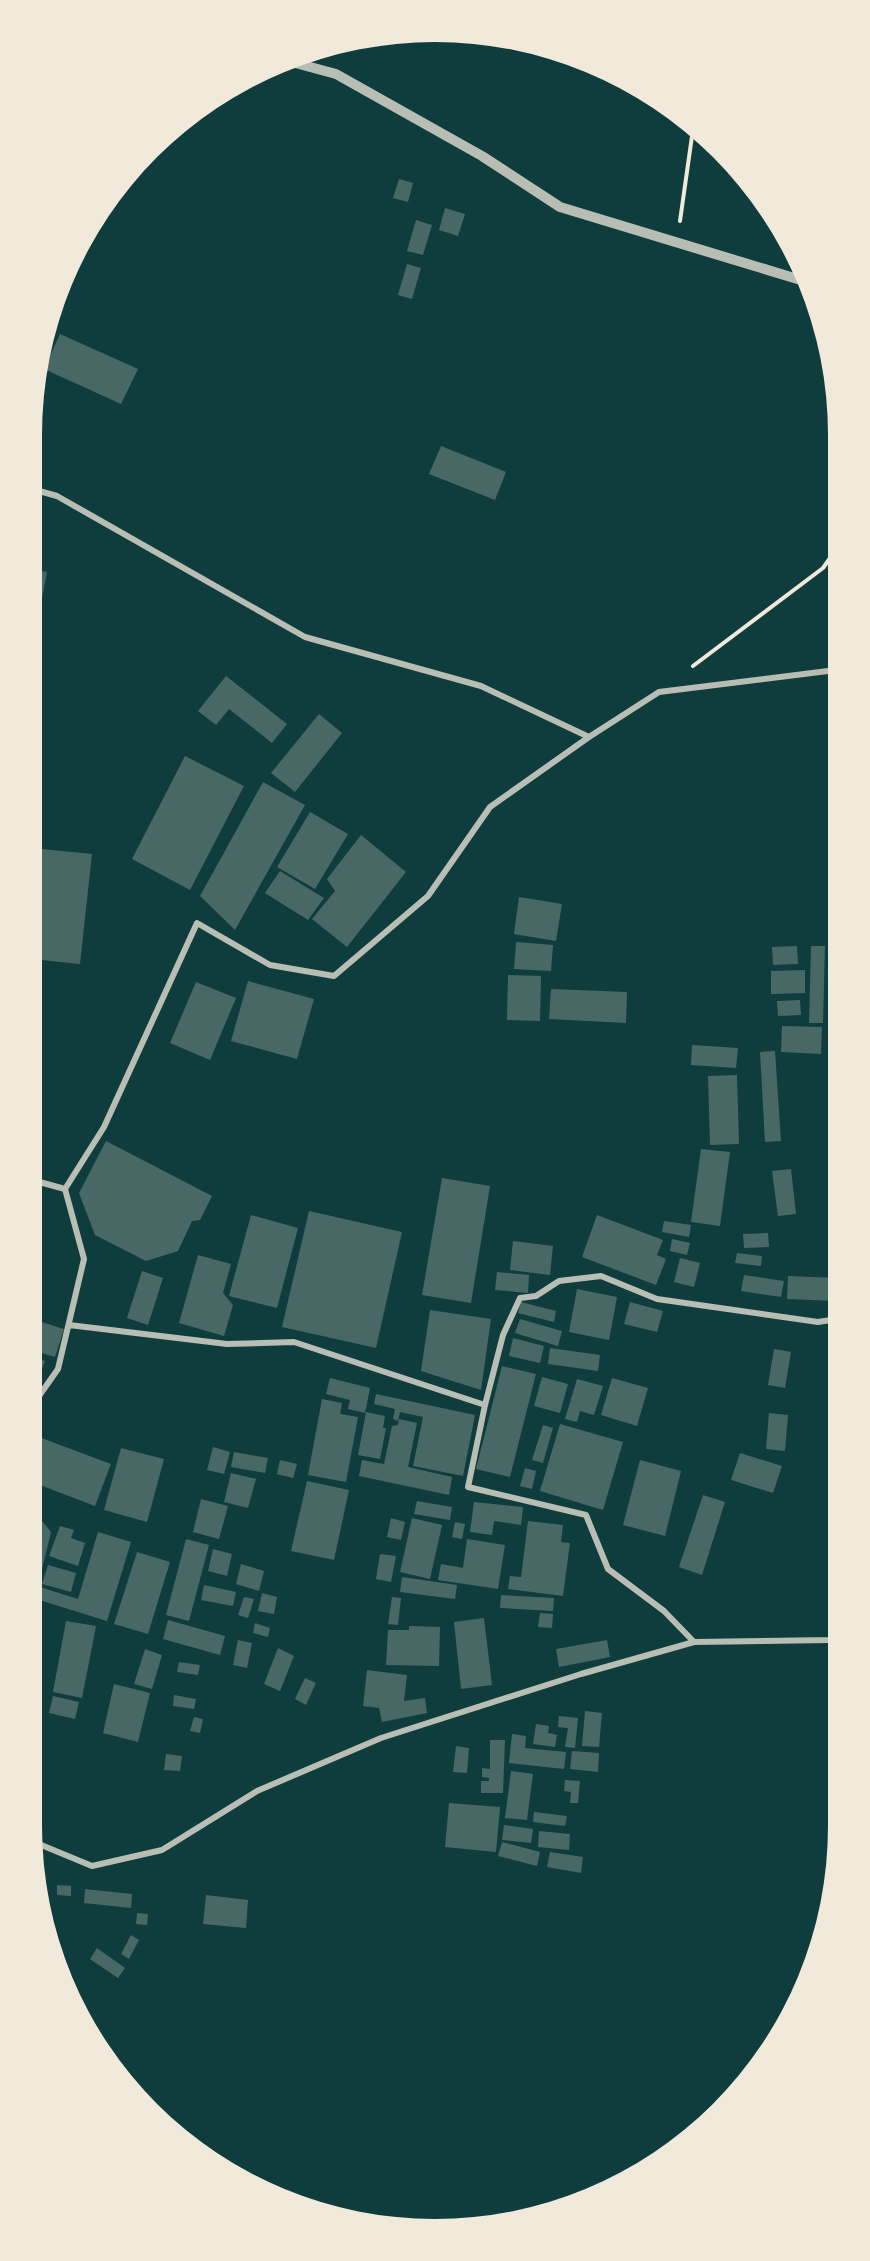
<svg xmlns="http://www.w3.org/2000/svg" width="870" height="2261" viewBox="0 0 870 2261" font-family="'Noto Serif',serif">
<style>
.building{fill:#486865}
.lines{fill:none;stroke-linecap:round;stroke-linejoin:round}
.path{stroke:#f1e9da;stroke-width:4}
.minor{stroke:#b8beb3;stroke-width:6}
.tertiary{stroke:#b8beb3;stroke-width:10}
</style>
<rect width="100%" height="100%" fill="#0f3d3e"/>
<path class="building" d="M399,179l14,4 -5,19 -15,-4z
M445,208l20,6 -7,22 -19,-6z
M416,220l16,5 -9,30 -16,-4z
M407,264l14,4 -9,31 -14,-4z
M60,334l78,35 -17,35 -77,-35z
M441,446l65,26 -11,28 -66,-26z
M32,569l15,3 -6,31 -9,-2z
M226,676l61,48 -15,19 -43,-34 -13,16 -18,-14z
M319,714l23,19 -47,59 -24,-19z
M185,756l59,30 -54,104 -58,-31z
M263,782l42,23 -70,125 -35,-34z
M310,812l38,22 -33,55 -38,-22z
M361,835l45,37 -59,75 -35,-28 23,-28 -8,-12z
M32,848l60,6 -12,110 -48,-5z
M280,871l44,27 -16,22 -43,-27z
M519,897l43,7 -6,37 -42,-7z
M516,942l37,3 -2,26 -37,-2z
M797,946l1,18 -25,1 -1,-18z
M811,946h14l-2,77h-14z
M805,970v23l-34,1v-23z
M508,975l33,1 -1,45 -33,-1z
M248,981l66,18 -17,60 -66,-18z
M196,982l40,16 -26,62 -40,-17z
M551,989l76,3 -1,31 -77,-4z
M800,1000l1,15 -23,1 -1,-15z
M782,1026l40,1 -1,27 -40,-2z
M692,1045l46,3 -2,20 -45,-3z
M775,1051l6,90 -16,1 -5,-90z
M737,1075l2,69 -29,1 -2,-69z
M106,1141l106,55 -12,24 -8,1 -14,30 -32,10 -51,-26 -16,-42z
M701,1149l29,3 -10,74 -29,-4z
M791,1169l5,45 -18,2 -6,-45z
M442,1178l48,8 -19,117 -49,-8z
M309,1211l93,21 -26,116 -94,-21z
M251,1215l47,13 -21,80 -48,-12z
M597,1215l66,25 -6,15 9,4 -10,26 -74,-28z
M664,1221l27,4 -2,12 -27,-5z
M768,1233l1,14 -25,1 -1,-14z
M672,1239l18,4 -3,12 -17,-4z
M513,1241l40,5 -3,29 -40,-5z
M737,1253l25,3 -1,10 -26,-3z
M198,1255l33,9 -8,29 10,12 -9,31 -45,-13z
M680,1258l20,5 -6,24 -20,-5z
M142,1271l21,7 -15,47 -21,-7z
M497,1272l32,3 -1,18 -33,-3z
M744,1275l40,6 -3,16 -40,-6z
M788,1276l49,2v23l-50,-2z
M577,1289l40,8 -8,43 -40,-8z
M521,1302l35,9 -2,11 -36,-9z
M630,1302l33,9 -6,21 -33,-8z
M430,1310l61,9 -10,71 -60,-19z
M32,1319l32,10 -9,28 -20,-6 4,-13 -7,-2z
M520,1319l42,12 -4,15 -43,-13z
M513,1338l31,8 -4,17 -31,-7z
M550,1348l50,7 -2,16 -50,-7z
M774,1349l17,3 -6,36 -17,-3z
M32,1356l13,5 -5,13 -8,-4z
M502,1366l34,8 -26,103 -34,-8z
M542,1377l26,7 -8,29 -26,-7z
M330,1378l40,10 -5,25 -17,-4 2,-9 -24,-6z
M612,1378l36,10 -11,38 -36,-11z
M577,1379l26,7 -9,29 -14,-4 -3,11 -12,-3z
M376,1394l99,21 -12,61 -50,-10 10,-49 -23,-5 -2,9 -5,-2 2,-10 -21,-5z
M322,1399l20,4 -2,11 18,3 -12,65 -38,-7z
M366,1412l19,4 -2,12h3l-6,31 -22,-4z
M769,1413l19,2 -3,36 -19,-2z
M399,1419l18,4 -9,44 44,10 -3,18 -90,-19 3,-16 22,4 8,-38 6,-1z
M560,1424l63,18 -20,68 -63,-19z
M543,1425l10,3 -10,35 -11,-3z
M36,1436l75,28 -16,42 -63,-24v-33z
M213,1447l17,5 -6,22 -17,-4z
M121,1448l43,11 -17,63 -43,-12z
M234,1452l34,6 -3,15 -34,-6z
M740,1453l42,13 -9,27 -42,-13z
M280,1460l17,4 -4,14 -16,-4z
M640,1460l41,11 -16,65 -42,-11z
M525,1468l11,3 -4,18 -12,-3z
M231,1473l25,6 -8,29 -24,-6z
M307,1481l42,9 -15,70 -43,-9z
M703,1495l22,7 -23,73 -23,-8z
M201,1499l27,7 -9,33 -26,-7z
M417,1501l35,6 -2,13 -36,-6z
M474,1502l49,5 -2,18 -27,-4 -2,14 -22,-3z
M32,1509l6,2 -3,9 8,2 8,10 -13,54 -6,-2z
M391,1518l14,4 -4,18 -14,-3z
M412,1518l30,7 -12,54 -30,-7z
M528,1521l35,4 -2,17 9,1 -7,53 -55,-7 2,-13 11,1z
M455,1522l10,2 -3,15 -10,-2z
M60,1526l14,4 -3,8 14,5 -7,23 -29,-10z
M98,1532l33,10 -24,79 -71,-22 4,-12 38,12z
M186,1539l23,6 -20,76 -23,-6z
M467,1539l38,6 -7,44 -60,-9 3,-16 22,4z
M213,1549l19,5 -5,22 -19,-5z
M137,1552l33,10 -22,72 -34,-10z
M380,1554l16,2 -5,26 -15,-3z
M241,1564l23,7 -5,20 -23,-7z
M48,1565l28,8 -5,19 -29,-8z
M402,1577l55,8 -2,14 -55,-7z
M204,1585l32,7 -3,14 -32,-6z
M262,1593l15,4 -3,17 -16,-3z
M501,1595l53,3 -1,13 -53,-3z
M244,1597l10,2 -6,19 -10,-3z
M392,1597l9,1 -3,27 -10,-1z
M540,1613l13,1 -1,14 -14,-1z
M484,1618l8,67 -31,4 -7,-67z
M168,1620l57,16 -5,19 -57,-16z
M66,1621l30,5 -14,72 -29,-6z
M255,1623l15,5 -2,9 -15,-4z
M409,1626l31,1 -1,39 -53,-1 2,-35h21z
M238,1640l14,3 -5,25 -14,-3z
M607,1640l3,17 -51,10 -3,-18z
M278,1648l16,8 -14,35 -16,-7z
M145,1649l17,6 -10,34 -18,-5z
M179,1662l21,3 -2,10 -21,-3z
M367,1670l40,5 -3,26 21,-3 2,15 -45,9 -3,-14 -16,-2z
M305,1678l11,5 -10,22 -11,-6z
M114,1684l36,9 -12,49 -35,-9z
M174,1695l22,4 -2,10 -21,-3z
M53,1696l26,6 -4,17 -26,-6z
M585,1711l17,2 -3,34 -17,-1z
M559,1716l19,2 -3,30 -10,-1 3,-19 -10,-1z
M194,1717l9,2 -3,14 -10,-2z
M536,1724l13,2 -1,7 9,2 -2,12 -22,-3z
M512,1734l14,2 -1,12 41,4 -2,17 -55,-6z
M490,1740h15l-2,53h-22v-12h8v-3l-7,-1v-9l8,1z
M456,1746l13,2 -2,25 -14,-1z
M572,1751l27,2 -1,19 -28,-3z
M166,1754l16,2 -2,15 -16,-1z
M511,1771l22,3 -6,46 -22,-2z
M565,1780l15,1 -2,22h-8l1,-11 -7,-1z
M449,1803l51,4 -4,45 -51,-5z
M534,1812l33,4 -2,10 -32,-4z
M504,1825l29,4 -2,14 -29,-3z
M539,1831l31,3 -1,16 -31,-3z
M502,1842l38,10 -3,14 -39,-10z
M550,1852l33,5 -2,16 -34,-6z
M57,1885l14,1v10l-14,-1z
M85,1889l47,5 -1,14 -47,-5z
M206,1895l42,5 -2,28 -43,-4z
M137,1913l11,1 -1,11 -11,-1z
M131,1935l8,5 -10,19 -8,-5z
M97,1948l28,20 -7,10 -28,-19z"/>
<g class="lines">
<path class="path" d="M680,221l13,-92
M693,666l130,-98 12,-17"/>
<path class="minor" d="M32,489l25,7 248,141 176,49 108,51
M32,1180l33,9
M69,1325l158,19 67,-2 191,63 -17,82 118,28 22,54 56,42 30,31
M485,1405l18,-70 17,-37 16,-2 23,-15 42,-5 56,23 161,23 19,-3
M32,1406l26,-37 26,-110 -19,-70 39,-62 93,-204 73,42 64,11 94,-80 62,-89 99,-70 70,-45 177,-22
M34,1842l58,24 70,-16 95,-59 124,-53 200,-64 113,-32 136,-2 8,-2"/>
<path class="tertiary" d="M288,61l48,13 146,82 78,51 244,74"/>
</g>
<path d="M0 0H870V2261H0ZM435 42H435A393 393 0 0 1 828 435V1826A393 393 0 0 1 435 2219H435A393 393 0 0 1 42 1826V435A393 393 0 0 1 435 42Z" fill="#f1e9da" fill-rule="evenodd"/>
</svg>
